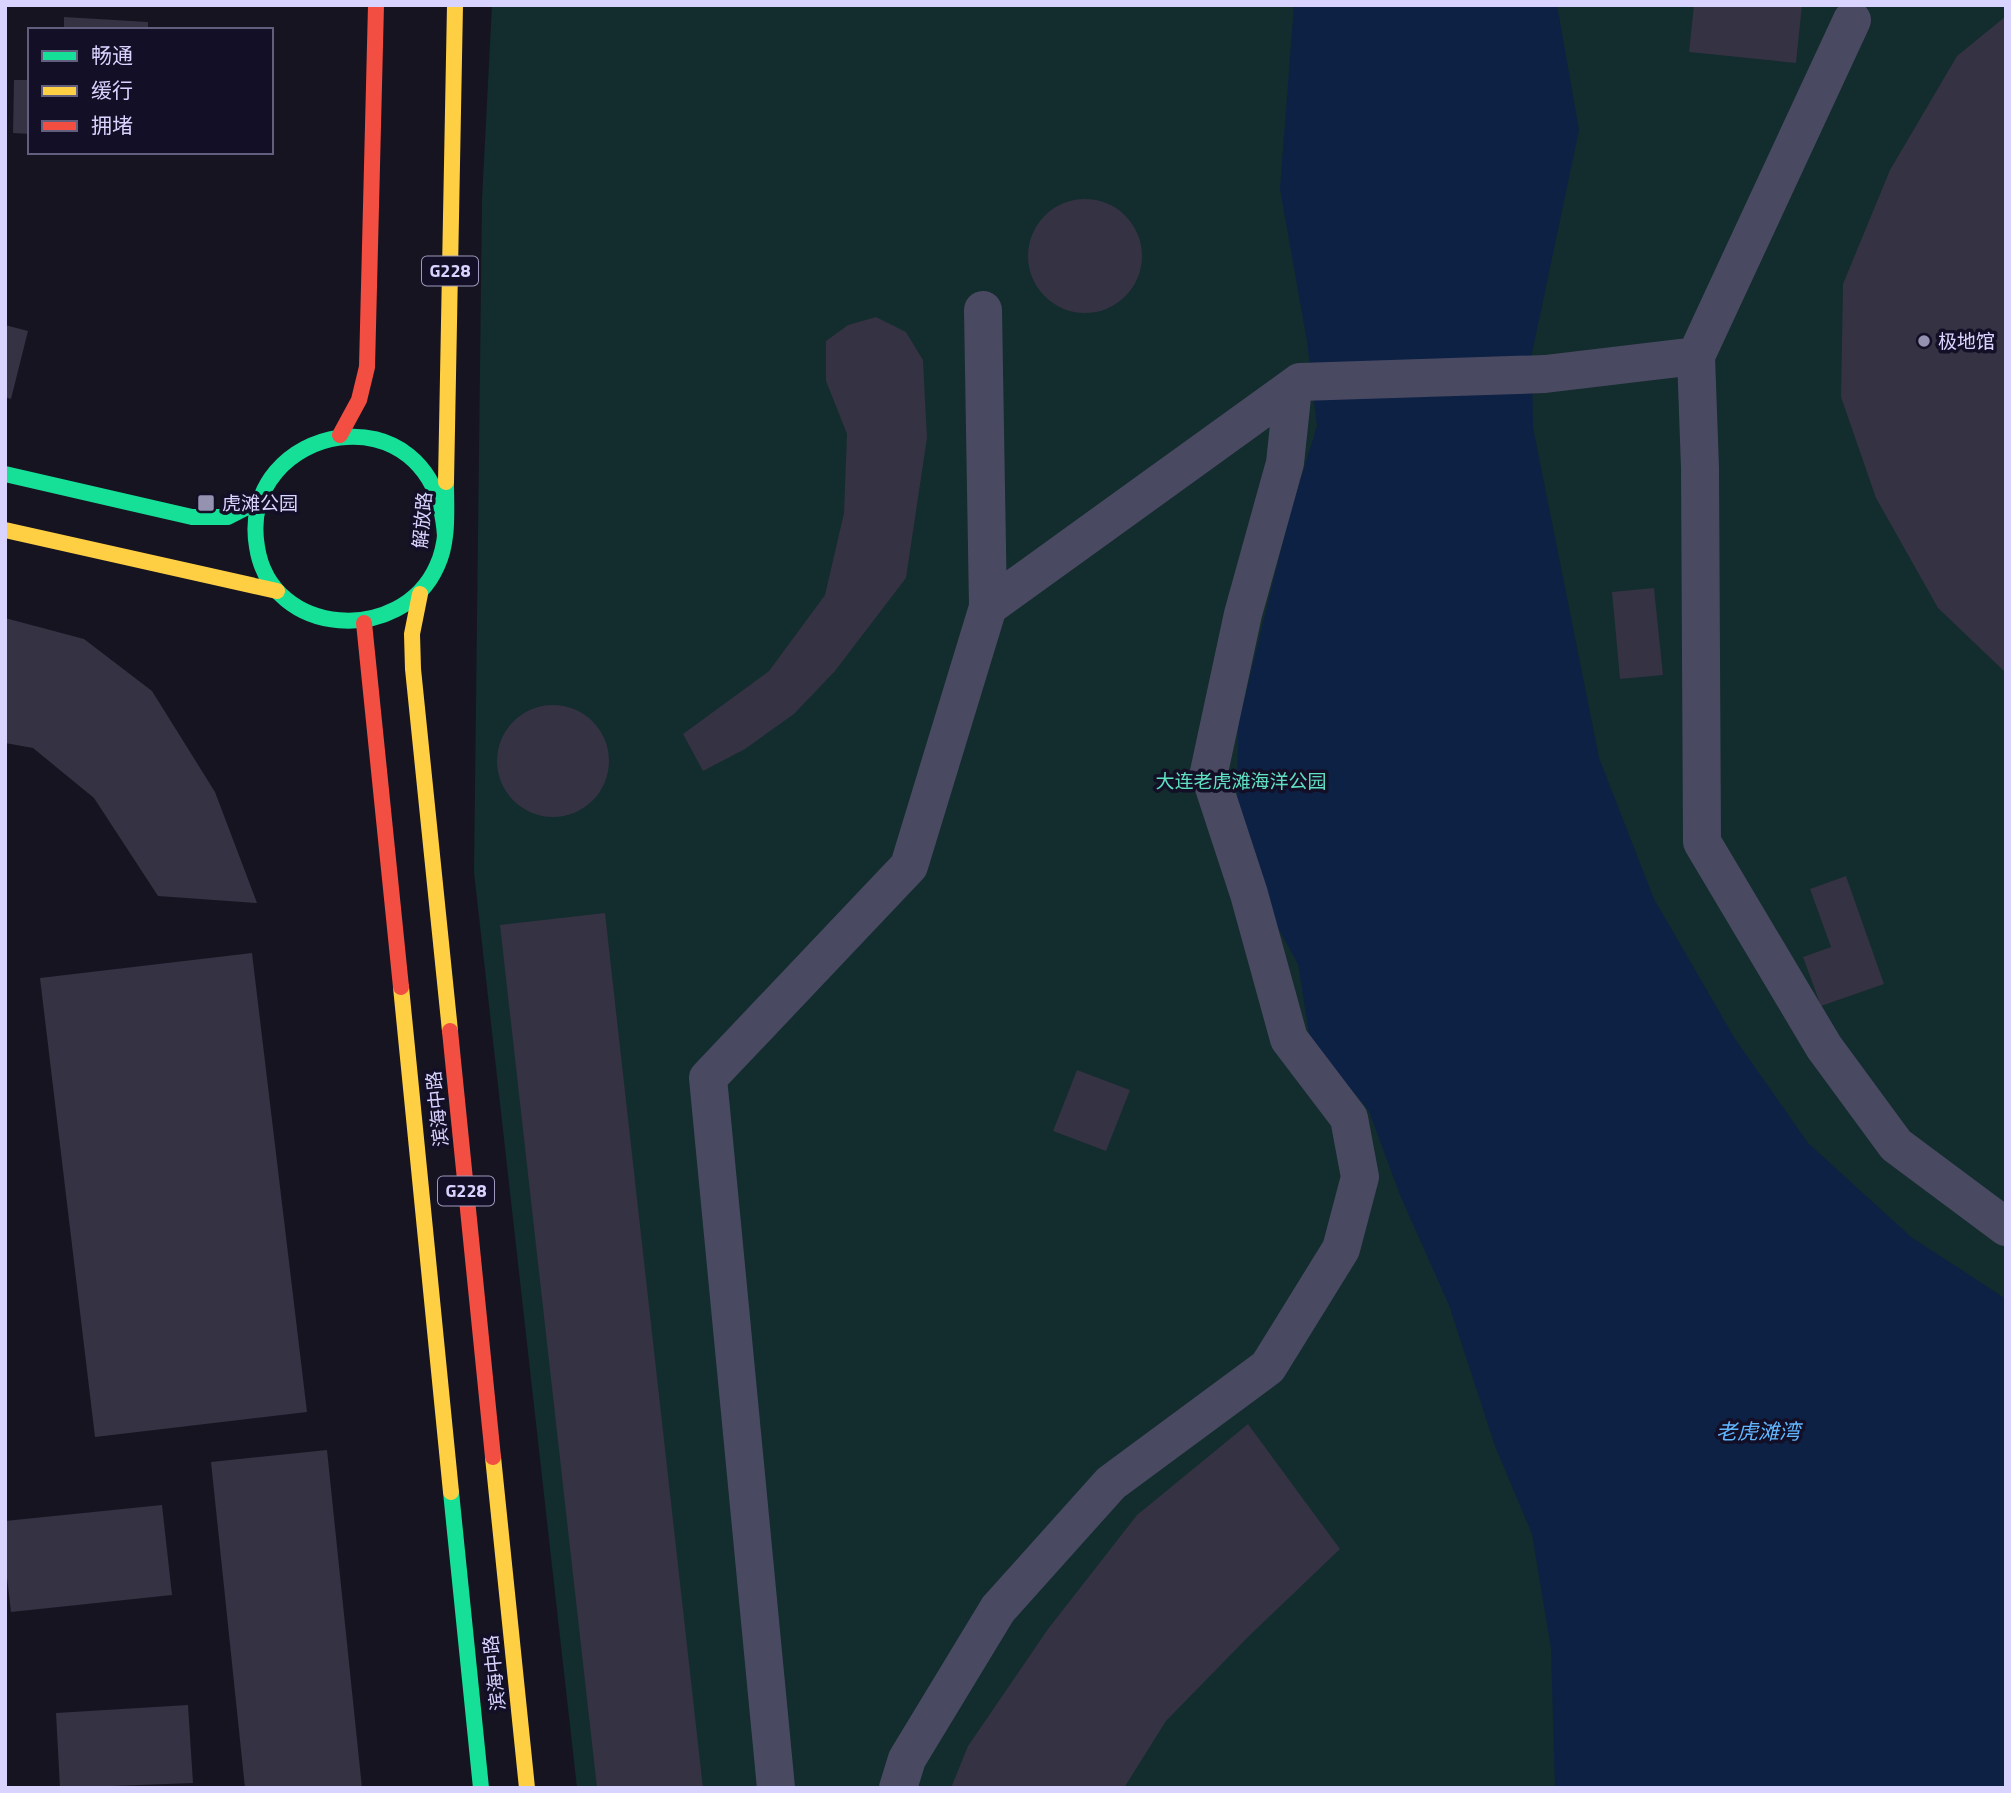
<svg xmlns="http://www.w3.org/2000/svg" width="2011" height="1793" viewBox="0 0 2011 1793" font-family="'Titillium Web','Noto Sans SC',sans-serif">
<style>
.green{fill:#132c2d}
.water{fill:#0d2144}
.building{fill:#343243}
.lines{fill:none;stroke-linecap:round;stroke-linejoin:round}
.street{stroke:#4a4962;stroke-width:38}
.fast{stroke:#16e098;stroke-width:16}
.slow{stroke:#ffcf43;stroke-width:16}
.jam{stroke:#f24e42;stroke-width:16}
.poi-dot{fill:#9591b1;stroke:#130f26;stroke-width:2.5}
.labels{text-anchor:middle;stroke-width:7;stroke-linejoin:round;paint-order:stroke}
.shield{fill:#130f26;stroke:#9e99be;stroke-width:2}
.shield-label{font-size:18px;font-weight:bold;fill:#d9d4ff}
.poi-label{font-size:19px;fill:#d9d4ff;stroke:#130f26;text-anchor:start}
.street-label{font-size:19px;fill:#d9d4ff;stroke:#130f26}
.park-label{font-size:19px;fill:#5fe0c0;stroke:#130f26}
.water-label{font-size:21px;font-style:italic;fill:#62b6ff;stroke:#130f26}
</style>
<rect width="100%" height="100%" fill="#161421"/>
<path class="green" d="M492,5h1514v1783h-1429l-103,-916 8,-672z"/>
<path class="water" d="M1294,5h263l22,125 -47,223 1,75 66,330 55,141 81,140 73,104 103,94 95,62v489h-451l-4,-140 -19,-114 -37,-88 -46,-141 -49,-110 -31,-84 -59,-72 -12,-75 -40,-72 -21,-63 1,-103 51,-209 28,-91 -10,-85 -27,-152z"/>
<path class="building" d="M1694,5h108l-6,58 -107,-11z
M2006,16v657l-68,-65 -62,-110 -35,-101 2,-113 47,-114 67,-114z
M64,17l84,5v8h-84z
M14,80h16v54l-17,-1z
M1028 256a57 57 0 1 1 114 0a57 57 0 1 1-114 0Z
M876,317l30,15 17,28 4,78 -21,140 -71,93 -41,43 -49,35 -42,22 -20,-37 86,-63 56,-76 19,-82 3,-79 -21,-53v-40l22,-16z
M5,325l23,6 -17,68 -6,-2z
M1654,588l9,87 -43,4 -8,-87z
M5,618l79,21 68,52 63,101 42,111 -99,-7 -64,-98 -61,-50 -28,-5z
M497 761a56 56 0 1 1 112 0a56 56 0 1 1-112 0Z
M1846,876l38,108 -63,22 -18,-49 28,-10 -21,-58z
M605,913l98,875h-106l-97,-863z
M252,953l55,459 -212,25 -55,-459z
M1077,1070l53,20 -24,61 -53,-20z
M1248,1424l92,125 -92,88 -82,84 -42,67h-173l17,-42 80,-117 89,-114z
M327,1450l35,338h-117l-34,-326z
M162,1505l10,90 -161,17 -6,-51v-40z
M188,1705l5,78 -133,5 -4,-75z"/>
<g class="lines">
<path class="street" d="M1852,20l-156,336 4,112 2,374 122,205 72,98 110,82
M988,607l312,-225 245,-8 151,-18
M776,1788l-68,-710 201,-212 79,-259 -5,-297
M898,1788l9,-29 91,-150 113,-126 157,-116 73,-118 19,-72 -11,-59 -60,-79 -40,-145 -40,-122 34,-158 42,-151 8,-75"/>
<path class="fast" d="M5,474l187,43h36l31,-16
M445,536c-10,-154 -209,-112 -188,11 14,91 145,98 180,19 12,-25 9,-57 9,-84
M451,1492l30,296"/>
<path class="slow" d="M446,482l9,-477
M5,530l272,61
M420,594l-8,40 1,35 37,362
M401,987l50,505
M493,1457l34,331"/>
<path class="jam" d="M340,435l19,-35 8,-33 9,-362
M364,623l37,364
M450,1031l43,426"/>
</g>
<g class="poi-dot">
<circle cx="1924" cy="341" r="7"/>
<rect x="197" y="494" width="18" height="18" rx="3.5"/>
</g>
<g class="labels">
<g class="shield">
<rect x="422" y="256.5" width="56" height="29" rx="5"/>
<rect x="438" y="1176.5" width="56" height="29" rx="5"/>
</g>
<g class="shield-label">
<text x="450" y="277">G228</text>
<text x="466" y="1197">G228</text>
</g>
<g class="poi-label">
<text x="1938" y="348">极地馆</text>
<text x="222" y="510">虎滩公园</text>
</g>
<g class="street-label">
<text transform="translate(422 520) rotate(-85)" y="7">解放路</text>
<text transform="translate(437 1109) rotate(-96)" y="7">滨海中路</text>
<text transform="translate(494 1673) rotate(-96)" y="7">滨海中路</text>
</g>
<g class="park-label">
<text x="1241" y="788">大连老虎滩海洋公园</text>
</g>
<g class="water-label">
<text x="1758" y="1439">老虎滩湾</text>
</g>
</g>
<rect width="2011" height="1793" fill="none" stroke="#d9d4ff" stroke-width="14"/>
<rect x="28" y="28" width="245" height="126" fill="#130f26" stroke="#625e7d" stroke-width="2"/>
<rect x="42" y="51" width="35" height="10" fill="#16e098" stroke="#625e7d" stroke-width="2"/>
<text x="91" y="63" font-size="21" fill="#d9d4ff">畅通</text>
<rect x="42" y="86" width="35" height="10" fill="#ffcf43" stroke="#625e7d" stroke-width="2"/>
<text x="91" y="98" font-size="21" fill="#d9d4ff">缓行</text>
<rect x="42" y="121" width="35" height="10" fill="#f24e42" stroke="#625e7d" stroke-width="2"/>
<text x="91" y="133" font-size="21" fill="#d9d4ff">拥堵</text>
</svg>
